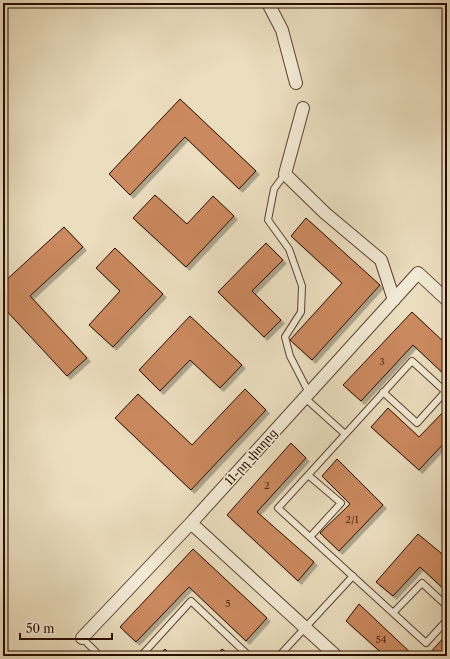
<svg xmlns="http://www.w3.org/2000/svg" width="450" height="659" viewBox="0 0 450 659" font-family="'Libre Caslon Text','Noto Serif Armenian',serif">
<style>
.building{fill:#cb895e;stroke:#2a0e00;filter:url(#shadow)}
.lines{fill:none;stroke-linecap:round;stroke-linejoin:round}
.service-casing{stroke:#5a4230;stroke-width:8}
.minor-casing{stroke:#5a4230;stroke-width:14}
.service{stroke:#f2ead5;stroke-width:6}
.minor{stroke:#f2ead5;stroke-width:12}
.labels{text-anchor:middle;stroke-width:3.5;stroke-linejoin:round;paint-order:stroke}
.number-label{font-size:10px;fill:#522d18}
.street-label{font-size:12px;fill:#2a0e00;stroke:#f2ead5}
</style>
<defs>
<filter id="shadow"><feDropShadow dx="3.5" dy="3.5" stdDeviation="0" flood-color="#0004"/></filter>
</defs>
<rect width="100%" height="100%" fill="#ebdebf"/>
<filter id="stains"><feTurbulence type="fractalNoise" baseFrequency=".005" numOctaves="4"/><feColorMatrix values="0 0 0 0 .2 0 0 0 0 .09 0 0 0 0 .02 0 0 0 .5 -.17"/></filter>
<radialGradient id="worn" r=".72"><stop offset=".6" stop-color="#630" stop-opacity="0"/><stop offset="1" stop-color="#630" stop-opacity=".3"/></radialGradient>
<path class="building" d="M180,99l76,72 -17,18 -54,-52 -55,58 -21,-21z
M155,195l32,29 26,-28 21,20 -48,51 -53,-49z
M306,218l74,67 -68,75 -22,-20 52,-57 -51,-47z
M64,227l19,20 -53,49 57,62 -20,18 -64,-69v-24z
M266,243l17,17 -31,31 29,29 -17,17 -46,-45z
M115,248l48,46 -50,53 -24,-22 31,-34 -24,-23z
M412,312l35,33v32l-34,-32 -52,56 -18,-16z
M190,316l52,49 -22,23 -30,-28 -30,31 -21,-21z
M245,389l21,21 -75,80 -76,-72 23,-24 54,51z
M388,408l31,29 27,-28h1v31l-28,30 -48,-43z
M291,443l15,15 -49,54 57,50 -16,19 -71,-66z
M337,459l46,46 -44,46 -19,-18 30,-29 -28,-28z
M418,534l29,24v34l-27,-25 -27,29 -17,-14z
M193,549l74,69 -21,23 -57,-54 -53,55 -16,-15z
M359,604l55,52h-29l-39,-35z
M447,634v22h-20z
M165,649l7,7h-14z
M222,649l9,7h-15z"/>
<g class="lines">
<g class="service-casing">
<path id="service" d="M285,174l-11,15 -6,31 21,29 13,37 -1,26 -16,25 5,19 19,37
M383,392l34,31 29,-32
M447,393l-35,-32 -134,147 148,135 21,-23
M305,398l40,36
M308,475l33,28 -31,34
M393,613l29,-30 25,23
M82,638l18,18
M141,656l50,-55 58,55
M279,656l74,-80"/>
</g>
<g class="minor-casing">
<path id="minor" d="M268,3l14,27 14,53
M303,108l-18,66 40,39 56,47 13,40
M191,523l145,133
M82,638l109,-115 227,-250 29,27"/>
</g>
<use href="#service" class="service"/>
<use href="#minor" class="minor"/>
</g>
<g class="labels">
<g class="number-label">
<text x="382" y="365">3</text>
<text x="267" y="489">2</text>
<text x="352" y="523">2/1</text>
<text x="228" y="607">5</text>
<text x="381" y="643">54</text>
</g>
<g class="street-label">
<text transform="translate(251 457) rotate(-48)" y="4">11-րդ փողոց</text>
</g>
</g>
<rect width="450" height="659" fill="none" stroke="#ebdebf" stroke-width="16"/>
<rect x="4" y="4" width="442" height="651" fill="none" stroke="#2a0e00" stroke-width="2"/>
<rect x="8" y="8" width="434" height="643" fill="none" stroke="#2a0e00"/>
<path d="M20 633v6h92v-6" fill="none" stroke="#2a0e00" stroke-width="2"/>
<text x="26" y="633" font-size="12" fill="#2a0e00" stroke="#f2ead5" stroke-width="3" paint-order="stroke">50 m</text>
<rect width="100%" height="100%" filter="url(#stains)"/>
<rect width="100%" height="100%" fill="url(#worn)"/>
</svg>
